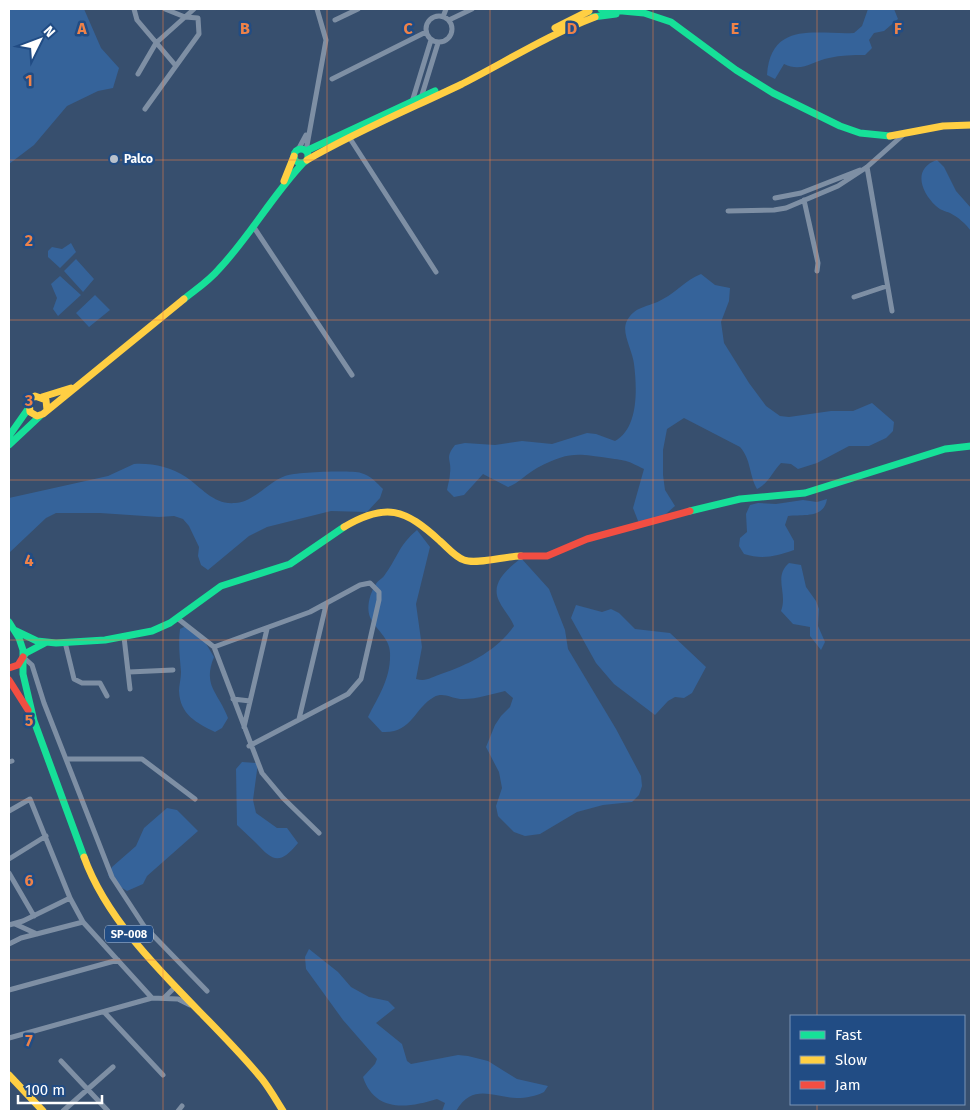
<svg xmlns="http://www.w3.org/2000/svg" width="980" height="1120" viewBox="0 0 980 1120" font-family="'Fira Sans',sans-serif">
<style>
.green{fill:#35639a}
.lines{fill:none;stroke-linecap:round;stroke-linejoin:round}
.street{stroke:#7e8fa4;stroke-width:5}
.fast{stroke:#16e098;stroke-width:7}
.slow{stroke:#ffcf43;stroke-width:7}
.jam{stroke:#f24e42;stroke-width:7}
.grid{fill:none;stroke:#ee8249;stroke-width:1;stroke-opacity:0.55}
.poi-dot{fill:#b9c1cc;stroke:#214c84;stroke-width:2}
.labels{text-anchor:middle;stroke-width:5;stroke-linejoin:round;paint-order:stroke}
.shield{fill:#214c84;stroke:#bcc9da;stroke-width:1}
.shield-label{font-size:11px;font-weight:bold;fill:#fff}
.poi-label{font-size:12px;font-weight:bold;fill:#fff;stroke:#214c84;text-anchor:start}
.grid-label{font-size:16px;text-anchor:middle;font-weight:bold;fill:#ee8249;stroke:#214c84;stroke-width:5;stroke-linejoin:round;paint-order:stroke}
</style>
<rect width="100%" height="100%" fill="#374f6e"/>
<path class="green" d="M9,9h75l17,39 18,20 -6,20 -15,3 -31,15 -33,39 -25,19z
M868,9h26l4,10 -14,12 -10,2 -5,7 3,8 -7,7c-12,0 -24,0 -36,3 -17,3 -27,15 -45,6l-9,15 -8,-4c4,-55 50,-40 87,-42l8,-7z
M937,160l7,7 12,24 15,17v23c-5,-7 -13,-14 -21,-18 -5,-2 -10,-3 -14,-7 -16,-15 -23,-38 1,-46z
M71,243l5,9 -16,16 -12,-11v-6l4,-4 10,2z
M76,259l18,20 -11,13 -19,-21z
M701,274l14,11 15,3 -1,13 -8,21 3,21 25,40 17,23 14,10 9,1 42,-6h22l19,-8 22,19 -1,9 -7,7 -17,8h-20l-32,17 -19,6 -7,-5 -10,-1c-9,9 -12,20 -24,26 -8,-14 -6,-30 -17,-42l-56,-29 -17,11 -4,21v25l2,15 10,16 -16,14 -19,6 -7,-18 11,-39c-18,-9 -16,-8 -36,-11 -33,-5 -40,-6 -71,10 -11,6 -18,15 -29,19l-25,-13 -19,21 -10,2 -7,-7c1,-6 3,-12 3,-17 2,-14 -6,-14 5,-28l10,-2 30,2 27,-4 30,3 35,-11 9,1 19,7c24,-13 22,-53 19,-77 -1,-12 -12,-30 -8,-41 8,-18 22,-15 37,-24 15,-8 21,-18 38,-25z
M60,276l21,19 -23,21 -5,-7 4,-11 -6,-14z
M95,295l15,15 -21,17 -13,-14z
M134,464c19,-1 36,3 52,13 16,11 28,28 49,26 19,-1 33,-21 50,-27 11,-4 66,-6 76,-3 10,3 15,9 22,16l-3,9 -13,14 -36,-1 -64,16 -18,9 -41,34 -7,-5 -3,-9 1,-9 -10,-21 -6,-7 -9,-3 -15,1 -59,-4h-44l-10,5 -37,35v-55l99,-22z
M827,499c-3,20 -24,15 -39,17l-3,9 9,16v9c-18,6 -31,10 -50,4l-5,-8 1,-8 7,-6 -1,-18 4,-9 8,-2 18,1 27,-4 14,2z
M417,530l13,17 -14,57 6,43 -6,32c11,3 15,-2 25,-5 29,-10 55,-23 73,-48 -4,-10 -11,-16 -15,-25 -9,-19 9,-32 22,-43l28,31 16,41 3,19 48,80 25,47 1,10 -3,9 -7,7 -29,3 -26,7 -37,22 -15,2 -11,-4 -16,-16 -2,-10 6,-18 -3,-16 -13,-25 9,-22 6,-9 9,-9 3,-9 -8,-7c-14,3 -30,9 -45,8 -9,-1 -17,-7 -26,-2 -20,11 -22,37 -52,35l-14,-15c11,-22 23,-39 22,-64 0,-15 -15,-24 -20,-36 -4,-10 0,-24 6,-33 1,-3 6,-5 8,-8 13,-17 14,-30 33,-46z
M789,563l12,2 5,22 10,14 3,8 -1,17 7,16 -4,8 -11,-14v-9l-17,-3 -12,-13c7,-18 -8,-34 8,-48z
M576,605l26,7 9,-3 8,4 16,16 35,4 36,34 -14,26 -8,5 -9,-1 -7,4 -13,14 -41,-31 -18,-21 -25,-45z
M188,625l14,12 12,20c-12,29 5,36 14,61l-6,10 -7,4c-18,-9 -35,-17 -36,-41 0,-6 2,-12 2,-19 -1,-14 -3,-28 -1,-43z
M242,762l16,1 -5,37 3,13 21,15h10l11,15c-19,23 -25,18 -43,-1 -6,-6 -12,-11 -18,-17l-1,-56z
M167,808l10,2 21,21 -51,45 -4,8 -16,7 -14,-9 -5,-7 4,-8 24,-21 8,-18z
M309,949l29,23 13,15 18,10 19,4 7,7 -19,15 26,21 5,17 4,3 47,-9 10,1 20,5 29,18 31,7 -4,6c-8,4 -18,6 -27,6 -25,-1 -44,-15 -61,13h-14l3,-8 -8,-4c-29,9 -62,14 -74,-22l12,-13 2,-5 -34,-39 -37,-51 -1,-12z"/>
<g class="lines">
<path class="street" d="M134,9l3,11 39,46
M426 29a13 13 0 1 1 26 0a13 13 0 1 1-26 0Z
M443,17l3,-8
M335,20l23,-11
M449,20l23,-11
M138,74l18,-31 38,-34
M332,79l94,-47
M421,98l17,-55
M412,102l19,-62
M145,109l54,-75 -1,-16 -13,-1 -20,-8
M349,137l87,135
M298,150l8,-15
M306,151l20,-111 -9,-31
M867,167l25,144
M775,198l26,-5 59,-23
M804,200l14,63 -1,8
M728,211l46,-1 12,-2 52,-22 29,-19 36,-32
M253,226l99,149
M854,297l33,-11
M177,618l37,29 96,-35 50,-27 10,-2 9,9v8l-18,79 -13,15 -99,52
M124,637l6,52
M65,642l9,37 8,4h18l7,13
M214,647l48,126 21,25 36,35
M23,657l9,8 12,38 68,174 32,49 63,65
M129,672l44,-2
M233,699l17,2
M299,719l27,-114
M244,727l23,-98
M67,759h75l53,40
M9,762l3,-1
M9,811l21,-12 40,99 13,24 69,76
M9,859l37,-23
M9,873l25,43
M15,924l22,10
M9,925l14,-4 47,-23
M9,944l12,-6 62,-16
M9,990l109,-30
M164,998l11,-11
M105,1013l58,62
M9,1038l143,-40 26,1 12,6
M61,1061l47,50
M63,1111l50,-44
M178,1111l4,-5"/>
<path class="fast" d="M601,9l43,4 27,9 65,48 37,23 67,33 20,7 30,3
M593,17l23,-3
M294 156a7 7 0 1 1 14 0a7 7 0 1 1-14 0Z
M306,151l129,-60
M184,299c11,-9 25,-18 35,-30 31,-33 53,-73 84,-106
M9,436l19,-27
M9,445l31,-29
M690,511l50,-12 65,-6 140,-44 26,-3
M9,622l10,16 4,12v24l11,47 50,136
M14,630l23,11 19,2 49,-3 47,-9 18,-8 51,-37 69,-22 54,-37
M23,657l3,-4 19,-10"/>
<path class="slow" d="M555,28l34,-17
M890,136l53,-10 28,-1
M307,160c50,-29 103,-51 155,-76 45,-23 86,-49 133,-67
M284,181l10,-25
M42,397l29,-9
M47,410l-1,-10 -11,-4 -6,5 1,11 7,4 6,-2 141,-115
M344,527c42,-25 61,-18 96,14 7,6 15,16 24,19 12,5 42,-4 57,-4
M84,857c31,86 121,152 178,222 8,10 14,21 21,32
M9,1075l34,36"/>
<path class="jam" d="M521,556h26l40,-17 103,-28
M9,668l9,-3 5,-8
M9,680l19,30"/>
</g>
<path class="grid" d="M163,9v1102M327,9v1102M490,9v1102M653,9v1102M817,9v1007M9,160h962M9,320h962M9,480h962M9,640h962M9,800h962M9,960h962M817,1104v7"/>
<circle class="poi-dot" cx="114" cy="159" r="5"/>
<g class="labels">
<rect class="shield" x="105" y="925.5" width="48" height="17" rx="4"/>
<g class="shield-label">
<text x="129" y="938">SP-008</text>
</g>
<g class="poi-label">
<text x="124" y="163">Palco</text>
</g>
</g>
<g class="grid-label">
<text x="82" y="34">A</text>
<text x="245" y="34">B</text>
<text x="408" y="34">C</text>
<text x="572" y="34">D</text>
<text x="735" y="34">E</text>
<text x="898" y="34">F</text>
<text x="29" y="86">1</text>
<text x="29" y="246">2</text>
<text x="29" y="406">3</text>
<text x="29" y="566">4</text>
<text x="29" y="726">5</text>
<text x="29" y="886">6</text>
<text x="29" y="1046">7</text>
</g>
<rect width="980" height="1120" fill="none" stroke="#ffffff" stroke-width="20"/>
<rect x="790" y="1015" width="175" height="90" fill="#214c84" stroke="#7a94b5"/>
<rect x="800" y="1031" width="25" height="8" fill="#16e098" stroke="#7a94b5"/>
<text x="835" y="1040" font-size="15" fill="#ffffff">Fast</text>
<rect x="800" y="1056" width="25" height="8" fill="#ffcf43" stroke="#7a94b5"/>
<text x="835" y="1065" font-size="15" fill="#ffffff">Slow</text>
<rect x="800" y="1081" width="25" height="8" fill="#f24e42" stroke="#7a94b5"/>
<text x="835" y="1090" font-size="15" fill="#ffffff">Jam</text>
<g transform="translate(40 40) rotate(48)" stroke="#214c84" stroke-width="4" paint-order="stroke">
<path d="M0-4L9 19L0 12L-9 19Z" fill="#ffffff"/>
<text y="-8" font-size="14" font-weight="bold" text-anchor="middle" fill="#ffffff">N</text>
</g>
<path d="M18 1095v8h84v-8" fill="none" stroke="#ffffff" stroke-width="2.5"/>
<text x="25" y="1095" font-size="15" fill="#ffffff" stroke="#214c84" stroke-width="4" paint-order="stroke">100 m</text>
</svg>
